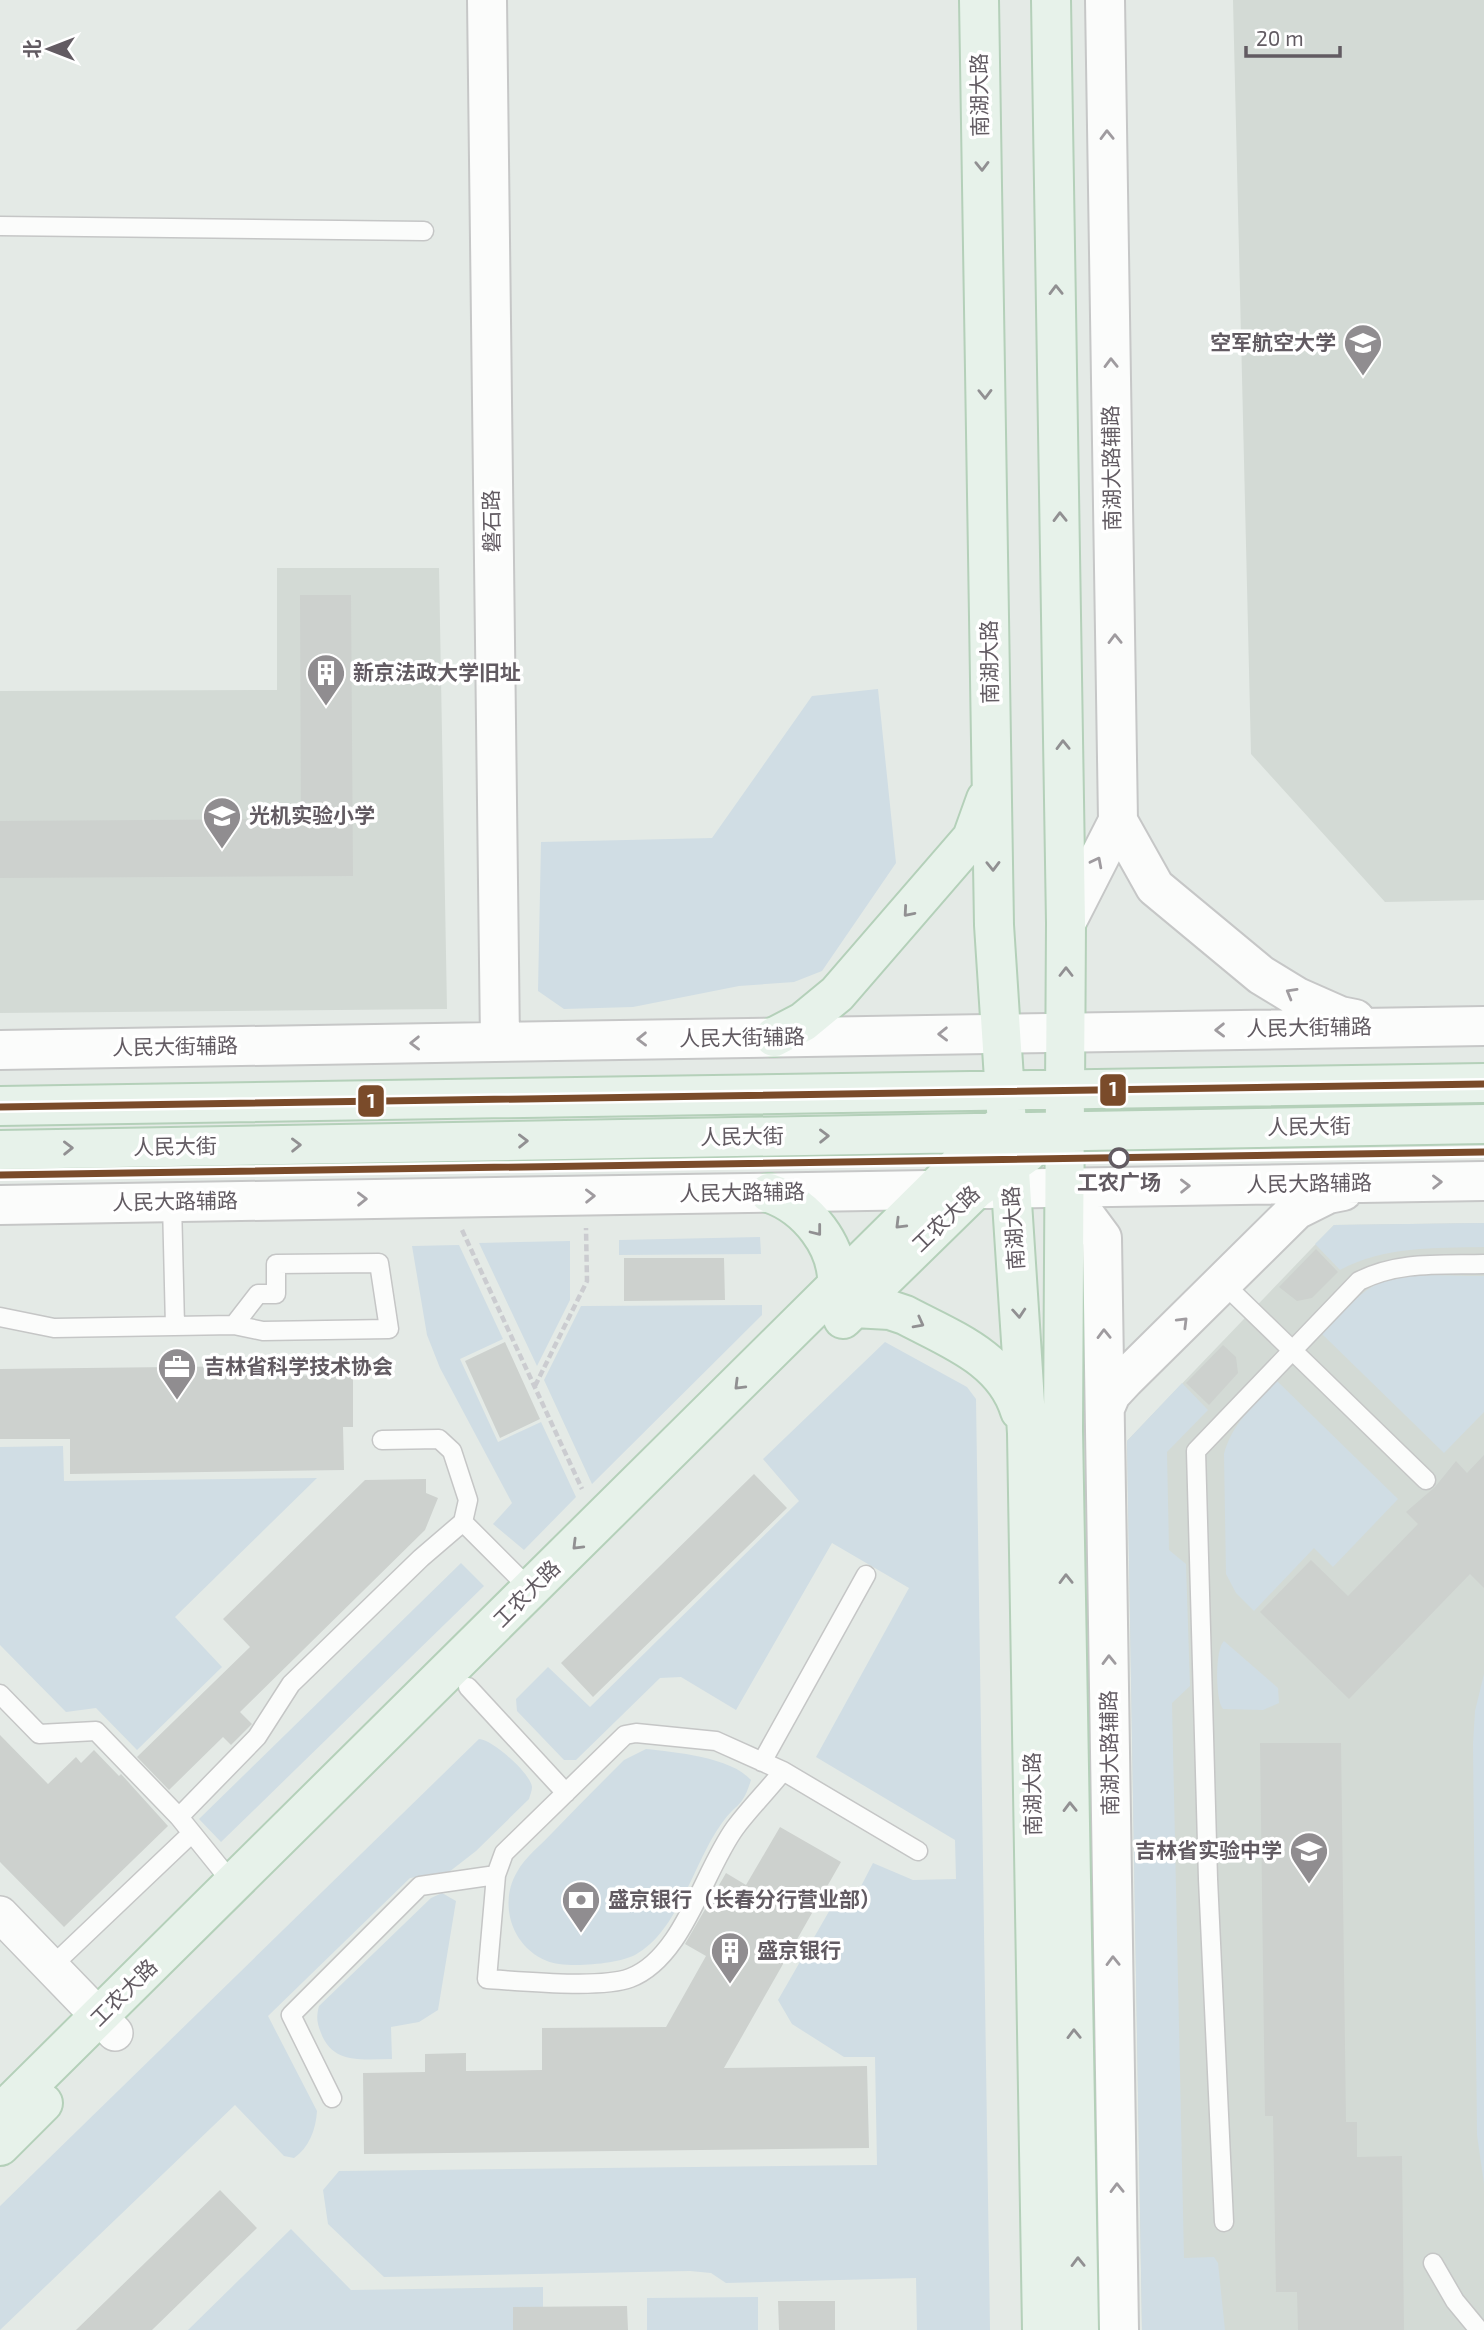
<svg xmlns="http://www.w3.org/2000/svg" width="1484" height="2330" viewBox="0 0 1484 2330" font-family="'Exo 2','Noto Sans SC',sans-serif">
<style>
.education{fill:#d3dad5}
.green{fill:#d0dde4}
.building{fill:#cdd1ce}
.lines{fill:none;stroke-linecap:round;stroke-linejoin:round}
.lane-casing{stroke:#c5c6c6;stroke-width:21}
.street-casing{stroke:#c5c6c6;stroke-width:38}
.secondary-casing{stroke:#c6c7c7;stroke-width:42}
.primary-casing{stroke:#b4d0b9;stroke-width:42}
.path{stroke:#cbccd0;stroke-width:4.5;stroke-dasharray:7 3.5;stroke-linecap:butt}
.lane{stroke:#fbfcfb;stroke-width:18}
.street{stroke:#fbfcfb;stroke-width:35}
.secondary{stroke:#fbfcfb;stroke-width:38}
.primary{stroke:#e7f2ea;stroke-width:38}
.metro-1-casing{stroke:#fff;stroke-width:12}
.metro-1{stroke:#7a4b2a;stroke-width:7}
.oneway{stroke:#9f9b9f}
.oneway2{stroke:#919092}
.stop-dot{fill:#fff;stroke:#625b62;stroke-width:3.5}
.labels{text-anchor:middle;stroke-width:7;stroke-linejoin:round;paint-order:stroke}
.street-label{font-size:21px;fill:#625b62;stroke:#fff}
.poi-label{font-size:21px;font-weight:bold;fill:#625b62;stroke:#fff;text-anchor:start}
.stop-label{font-size:21px;font-weight:bold;fill:#625b62;stroke:#fff}
.line-badge{stroke:#fff;stroke-width:2.5}
.badge-label{font-size:19px;text-anchor:middle;font-weight:bold;fill:#fff}
</style>
<rect width="100%" height="100%" fill="#e4eae6"/>
<path class="education" d="M1233,0h251v900l-99,2 -134,-148z
M277,568h162l8,441 -447,4v-322l277,-1z
M1484,1223v1107h-342l-15,-889 207,-216z"/>
<path class="green" d="M878,689l18,174 -74,108 -28,11 -55,4 -106,21 -69,2 -26,-18 3,-149 171,-4 100,-142z
M1484,1223v24c-49,1 -100,-1 -144,23l-25,-26 19,-19z
M760,1237l1,17 -142,1v-15z
M570,1241v59l-33,66 -58,-123z
M459,1245l44,94 -43,20 38,83 43,-20 35,75 -52,53 -31,-26 19,-21 -72,-135 -13,-33 -15,-89z
M1484,1276v136l-40,41 -122,-119c17,-17 32,-37 53,-49 25,-15 79,-8 109,-9z
M762,1305v10l-170,169 -48,-104 37,-74z
M885,1342l82,45 9,12 14,931h-73l-1,-52 -190,5 -15,-10 -21,-2 -306,6 -56,-53 -5,-34 16,-19 538,-6 -2,-108h-31l-52,-33 -14,-24 61,-106 19,-2 15,-29 40,17 43,-1 -1,-39 -139,-83 93,-169 -77,-45 -96,167 -55,-33 -21,1 -84,82h-12l-47,-49 -1,-12 32,-32 42,40 209,-206 -36,-42z
M1277,1381l121,118 -65,68 -19,-19 -60,63 -18,-18 -10,-19 -2,-120c8,-31 31,-50 53,-73z
M1182,1383l26,27 -41,42 2,98 17,14 4,122 -18,17 12,555 30,-1 4,6 7,67h-83l-15,-889z
M63,1446l1,35 253,-3 -142,139 47,50 -85,83 -41,-42 -30,4 -66,-67v-198z
M461,1563l23,23 -263,256 -22,-23z
M1224,1641l54,47 1,15 -16,7 -40,-1c-8,-9 -8,-61 1,-68z
M1484,1674v510l-7,-49 -4,-391 2,-33z
M479,1739c13,0 52,35 53,48 0,4 -2,8 -3,12l-53,52 -27,21 -39,6 -142,138 49,95c-1,18 -8,37 -23,47l-10,-2 -49,-51 -235,225v-124z
M646,1749c28,3 85,8 105,31 -9,29 -14,22 -29,43 -28,38 -43,108 -87,132 -17,9 -70,14 -88,6 -35,-14 -49,-57 -30,-89 8,-15 24,-27 36,-40 23,-24 47,-48 71,-72z
M442,1893l14,8 -18,109 -19,12 -28,5 1,32c-29,0 -59,6 -71,-26 -4,-10 -5,-16 -2,-27l112,-108z
M291,2229l60,61 192,-3v43h-355z
M758,2297v33h-111v-32z"/>
<path class="building" d="M300,595h51l2,281 -353,2v-57l301,-2z
M1316,1249l22,23 -26,26 -15,3 -18,-14z
M624,1258h100l1,42 -101,1z
M505,1342l35,77 -40,19 -35,-77z
M1223,1345l13,12 2,16 -29,32 -23,-22z
M261,1366v10l92,-1v52h-10l1,43 -274,4v-35h-70v-70z
M1484,1455v133l-14,-14 -121,125 -89,-87 51,-52 37,36 70,-72 -12,-12 29,-25 21,-26 11,12z
M754,1474l33,34 -194,189 -32,-34z
M426,1479v14l12,5 -13,32 -185,182 12,12 -21,21 -8,-8 -54,53 -32,-33 113,-110 -27,-28 142,-139z
M0,1735l48,49 28,-27 5,6 13,-13 25,26 2,-2 47,52 -104,101 -64,-65z
M1260,1743h81l5,379h11v35l45,-1 2,174h-106l-1,-38h-21l-3,-176h-8z
M780,1827l61,35 -117,206 143,-2 2,82 -505,6 -1,-81 62,-1v-18l41,-1v18l76,-1v-42l124,-1 40,-71 -21,-12 41,-71 20,12z
M220,2190l37,38 -105,102h-76z
M778,2301h57v29h-56z
M627,2306l1,24h-115v-23z"/>
<g class="lines">
<g class="lane-casing">
<path id="lane" d="M0,226l424,5
M172,1203l3,123
M1223,1283l203,197
M0,1317l54,11 180,-3 29,6 126,-2 -10,-66 -103,1v30h-18l-24,31
M382,1440l57,-1 13,12 16,49 -5,22 68,68
M468,1687l98,106
M0,1694l39,40 57,-3 83,86 55,68
M762,1762l104,-187
M783,1771c-15,19 -33,37 -48,57 -32,44 -52,130 -105,150 -29,11 -109,3 -143,1l9,-104 8,-22 121,-118 11,-2 80,8 67,30 135,80
M179,1817l78,-80 34,-53 130,-126 42,-36
M51,1967l141,-134
M332,2098l-41,-83 129,-129 76,-11
M1224,2222l-16,-343 -12,-428 163,-170c40,-20 81,-16 125,-17
M1433,2263l22,38 24,29"/>
</g>
<g class="street-casing">
<path id="street" d="M0,1914l115,119"/>
</g>
<g class="secondary-casing">
<path id="secondary" d="M487,0l13,1042
M1118,821l37,66 106,88 36,22 43,19 15,3
M1066,923l52,-102 -13,-821
M0,1050l1484,-24
M1065,1188l37,50 17,1092
M0,1205l1484,-24
M1105,1408l6,-14 14,-15 171,-169 32,-16 15,-3"/>
</g>
<g class="primary-casing">
<path id="primary" d="M979,0l15,925 33,508 15,897
M1051,0l15,923 -3,507 16,900
M774,1037l29,-15 34,-28 135,-156 14,-39
M0,1106l1484,-23
M0,1150l1484,-26
M769,1193c38,13 71,53 68,95
M854,1308l36,2 15,5c45,24 99,43 115,96
M843,1319l133,-130 51,-36
M0,2114l991,-981 12,-8
M0,2146l43,-43"/>
</g>
<path class="path" d="M462,1230l120,259
M535,1386l52,-105 -1,-53"/>
<use href="#lane" class="lane"/>
<use href="#street" class="street"/>
<use href="#secondary" class="secondary"/>
<use href="#primary" class="primary"/>
<g class="metro-1-casing">
<path id="metro-1" d="M0,1107l1484,-23
M0,1175l1484,-23"/>
</g>
<use href="#metro-1" class="metro-1"/>
</g>
<defs><path id="oneway-chevron" d="M-2-3.5L2.5 0L-2 3.5" fill="none" stroke-width="1.6" stroke-linecap="round" stroke-linejoin="round" transform="scale(1.75)"/></defs>
<g class="oneway">
<use href="#oneway-chevron" transform="translate(1107 135) rotate(-91)"/>
<use href="#oneway-chevron" transform="translate(1111 363) rotate(-91)"/>
<use href="#oneway-chevron" transform="translate(1115 639) rotate(-91)"/>
<use href="#oneway-chevron" transform="translate(1097 862) rotate(-63)"/>
<use href="#oneway-chevron" transform="translate(1291 993) rotate(-150)"/>
<use href="#oneway-chevron" transform="translate(1220 1030) rotate(179)"/>
<use href="#oneway-chevron" transform="translate(943 1034) rotate(179)"/>
<use href="#oneway-chevron" transform="translate(642 1039) rotate(179)"/>
<use href="#oneway-chevron" transform="translate(415 1043) rotate(179)"/>
<use href="#oneway-chevron" transform="translate(1437 1182) rotate(-1)"/>
<use href="#oneway-chevron" transform="translate(1185 1186) rotate(-1)"/>
<use href="#oneway-chevron" transform="translate(590 1196) rotate(-1)"/>
<use href="#oneway-chevron" transform="translate(362 1199) rotate(-1)"/>
<use href="#oneway-chevron" transform="translate(1183 1322) rotate(-45)"/>
<use href="#oneway-chevron" transform="translate(1104 1334) rotate(-91)"/>
<use href="#oneway-chevron" transform="translate(1109 1660) rotate(-91)"/>
<use href="#oneway-chevron" transform="translate(1113 1961) rotate(-91)"/>
<use href="#oneway-chevron" transform="translate(1117 2188) rotate(-91)"/>
</g>
<g class="oneway2">
<use href="#oneway-chevron" transform="translate(982 166) rotate(89)"/>
<use href="#oneway-chevron" transform="translate(1056 290) rotate(-91)"/>
<use href="#oneway-chevron" transform="translate(985 394) rotate(89)"/>
<use href="#oneway-chevron" transform="translate(1060 517) rotate(-91)"/>
<use href="#oneway-chevron" transform="translate(1063 745) rotate(-91)"/>
<use href="#oneway-chevron" transform="translate(993 866) rotate(89)"/>
<use href="#oneway-chevron" transform="translate(908 912) rotate(131)"/>
<use href="#oneway-chevron" transform="translate(1066 972) rotate(-90)"/>
<use href="#oneway-chevron" transform="translate(824 1136) rotate(-1)"/>
<use href="#oneway-chevron" transform="translate(523 1141) rotate(-1)"/>
<use href="#oneway-chevron" transform="translate(296 1145) rotate(-1)"/>
<use href="#oneway-chevron" transform="translate(68 1148) rotate(-1)"/>
<use href="#oneway-chevron" transform="translate(900 1224) rotate(135)"/>
<use href="#oneway-chevron" transform="translate(817 1231) rotate(52)"/>
<use href="#oneway-chevron" transform="translate(1019 1313) rotate(86)"/>
<use href="#oneway-chevron" transform="translate(919 1323) rotate(28)"/>
<use href="#oneway-chevron" transform="translate(739 1385) rotate(135)"/>
<use href="#oneway-chevron" transform="translate(577 1545) rotate(135)"/>
<use href="#oneway-chevron" transform="translate(1066 1579) rotate(-91)"/>
<use href="#oneway-chevron" transform="translate(1070 1807) rotate(-91)"/>
<use href="#oneway-chevron" transform="translate(1074 2034) rotate(-91)"/>
<use href="#oneway-chevron" transform="translate(1078 2262) rotate(-91)"/>
</g>
<defs>
<g id="university-pin" transform="scale(2.0125)"><path d="M0 17L-7.5 6A9.5 9.5 0 1 1 7.5 6Z" fill="#908d90" stroke="#fff"/><path d="M0-5L7-2L0 1L-7-2ZM-4 1L0 2.5L4 1V4Q0 6-4 4Z" fill="#fff"/></g>
<g id="building-pin" transform="scale(2.0125)"><path d="M0 17L-7.5 6A9.5 9.5 0 1 1 7.5 6Z" fill="#908d90" stroke="#fff"/><path d="M-4-6H4V6H1V3H-1V6H-4ZM-2.5-4.3h1.7v1.8h-1.7ZM.8-4.3h1.7v1.8H.8ZM-2.5-1h1.7V.8h-1.7ZM.8-1h1.7V.8H.8Z" fill="#fff"/></g>
<g id="school-pin" transform="scale(2.0125)"><path d="M0 17L-7.5 6A9.5 9.5 0 1 1 7.5 6Z" fill="#908d90" stroke="#fff"/><path d="M0-5L7-2L0 1L-7-2ZM-4 1L0 2.5L4 1V4Q0 6-4 4Z" fill="#fff"/></g>
<g id="office-pin" transform="scale(2.0125)"><path d="M0 17L-7.5 6A9.5 9.5 0 1 1 7.5 6Z" fill="#908d90" stroke="#fff"/><path d="M-6-3h4V-5.5h4V-3h4V5H-6ZM-1-4.5V-3h2v-1.5ZM-6 0V1H6V0Z" fill="#fff"/></g>
<g id="bank-pin" transform="scale(2.0125)"><path d="M0 17L-7.5 6A9.5 9.5 0 1 1 7.5 6Z" fill="#908d90" stroke="#fff"/><path d="M-6-4H6V4H-6ZM0-2.3a2.3 2.3 0 1 0 0 4.6a2.3 2.3 0 1 0 0-4.6Z" fill="#fff"/></g>
</defs>
<g fill-rule="evenodd">
<use href="#university-pin" x="1363" y="343"/>
<use href="#building-pin" x="326" y="673"/>
<use href="#school-pin" x="222" y="816"/>
<use href="#office-pin" x="177" y="1367"/>
<use href="#school-pin" x="1309" y="1851"/>
<use href="#bank-pin" x="581" y="1900"/>
<use href="#building-pin" x="730" y="1951"/>
</g>
<circle class="stop-dot" cx="1119" cy="1158" r="9"/>
<g class="labels">
<g class="street-label">
<text transform="translate(980 95) rotate(-91)" y="7">南湖大路</text>
<text transform="translate(1112 468) rotate(-91)" y="7">南湖大路辅路</text>
<text transform="translate(492 521) rotate(-91)" y="7">磐石路</text>
<text transform="translate(990 662) rotate(-91)" y="7">南湖大路</text>
<text transform="translate(1309 1028) rotate(-1)" y="7">人民大街辅路</text>
<text transform="translate(742 1038) rotate(-1)" y="7">人民大街辅路</text>
<text transform="translate(175 1047) rotate(-1)" y="7">人民大街辅路</text>
<text transform="translate(1309 1127) rotate(-1)" y="7">人民大街</text>
<text transform="translate(742 1137) rotate(-1)" y="7">人民大街</text>
<text transform="translate(175 1147) rotate(-1)" y="7">人民大街</text>
<text transform="translate(1309 1184) rotate(-1)" y="7">人民大路辅路</text>
<text transform="translate(742 1193) rotate(-1)" y="7">人民大路辅路</text>
<text transform="translate(175 1202) rotate(-1)" y="7">人民大路辅路</text>
<text transform="translate(946 1219) rotate(-44)" y="7">工农大路</text>
<text transform="translate(1014 1228) rotate(-94)" y="7">南湖大路</text>
<text transform="translate(527 1594) rotate(-45)" y="7">工农大路</text>
<text transform="translate(1110 1753) rotate(-91)" y="7">南湖大路辅路</text>
<text transform="translate(1033 1794) rotate(-91)" y="7">南湖大路</text>
<text transform="translate(124 1993) rotate(-45)" y="7">工农大路</text>
</g>
<g class="poi-label">
<text x="1336" y="350" text-anchor="end">空军航空大学</text>
<text x="353" y="680">新京法政大学旧址</text>
<text x="249" y="823">光机实验小学</text>
<text x="204" y="1374">吉林省科学技术协会</text>
<text x="1282" y="1858" text-anchor="end">吉林省实验中学</text>
<text x="608" y="1907">盛京银行（长春分行营业部）</text>
<text x="757" y="1958">盛京银行</text>
</g>
<g class="stop-label">
<text x="1119" y="1190">工农广场</text>
</g>
</g>
<g class="line-badge">
<rect x="1099" y="1073" width="28" height="34" rx="7" fill="#7a4b2a"/>
<rect x="357" y="1084" width="28" height="34" rx="7" fill="#7a4b2a"/>
</g>
<g class="badge-label">
<text x="1113" y="1096">1</text>
<text x="371" y="1108">1</text>
</g>
<g transform="translate(49 49) rotate(270)" stroke="#ffffff" stroke-width="5" paint-order="stroke">
<path d="M0-5L12 26L0 18L-12 26Z" fill="#625b62"/>
<text y="-10" font-size="19" font-weight="bold" text-anchor="middle" fill="#625b62">北</text>
</g>
<path d="M1246 46v10h94v-10" fill="none" stroke="#625b62" stroke-width="3.5"/>
<text x="1256" y="46" font-size="21" fill="#625b62" stroke="#ffffff" stroke-width="5" paint-order="stroke">20 m</text>
</svg>
